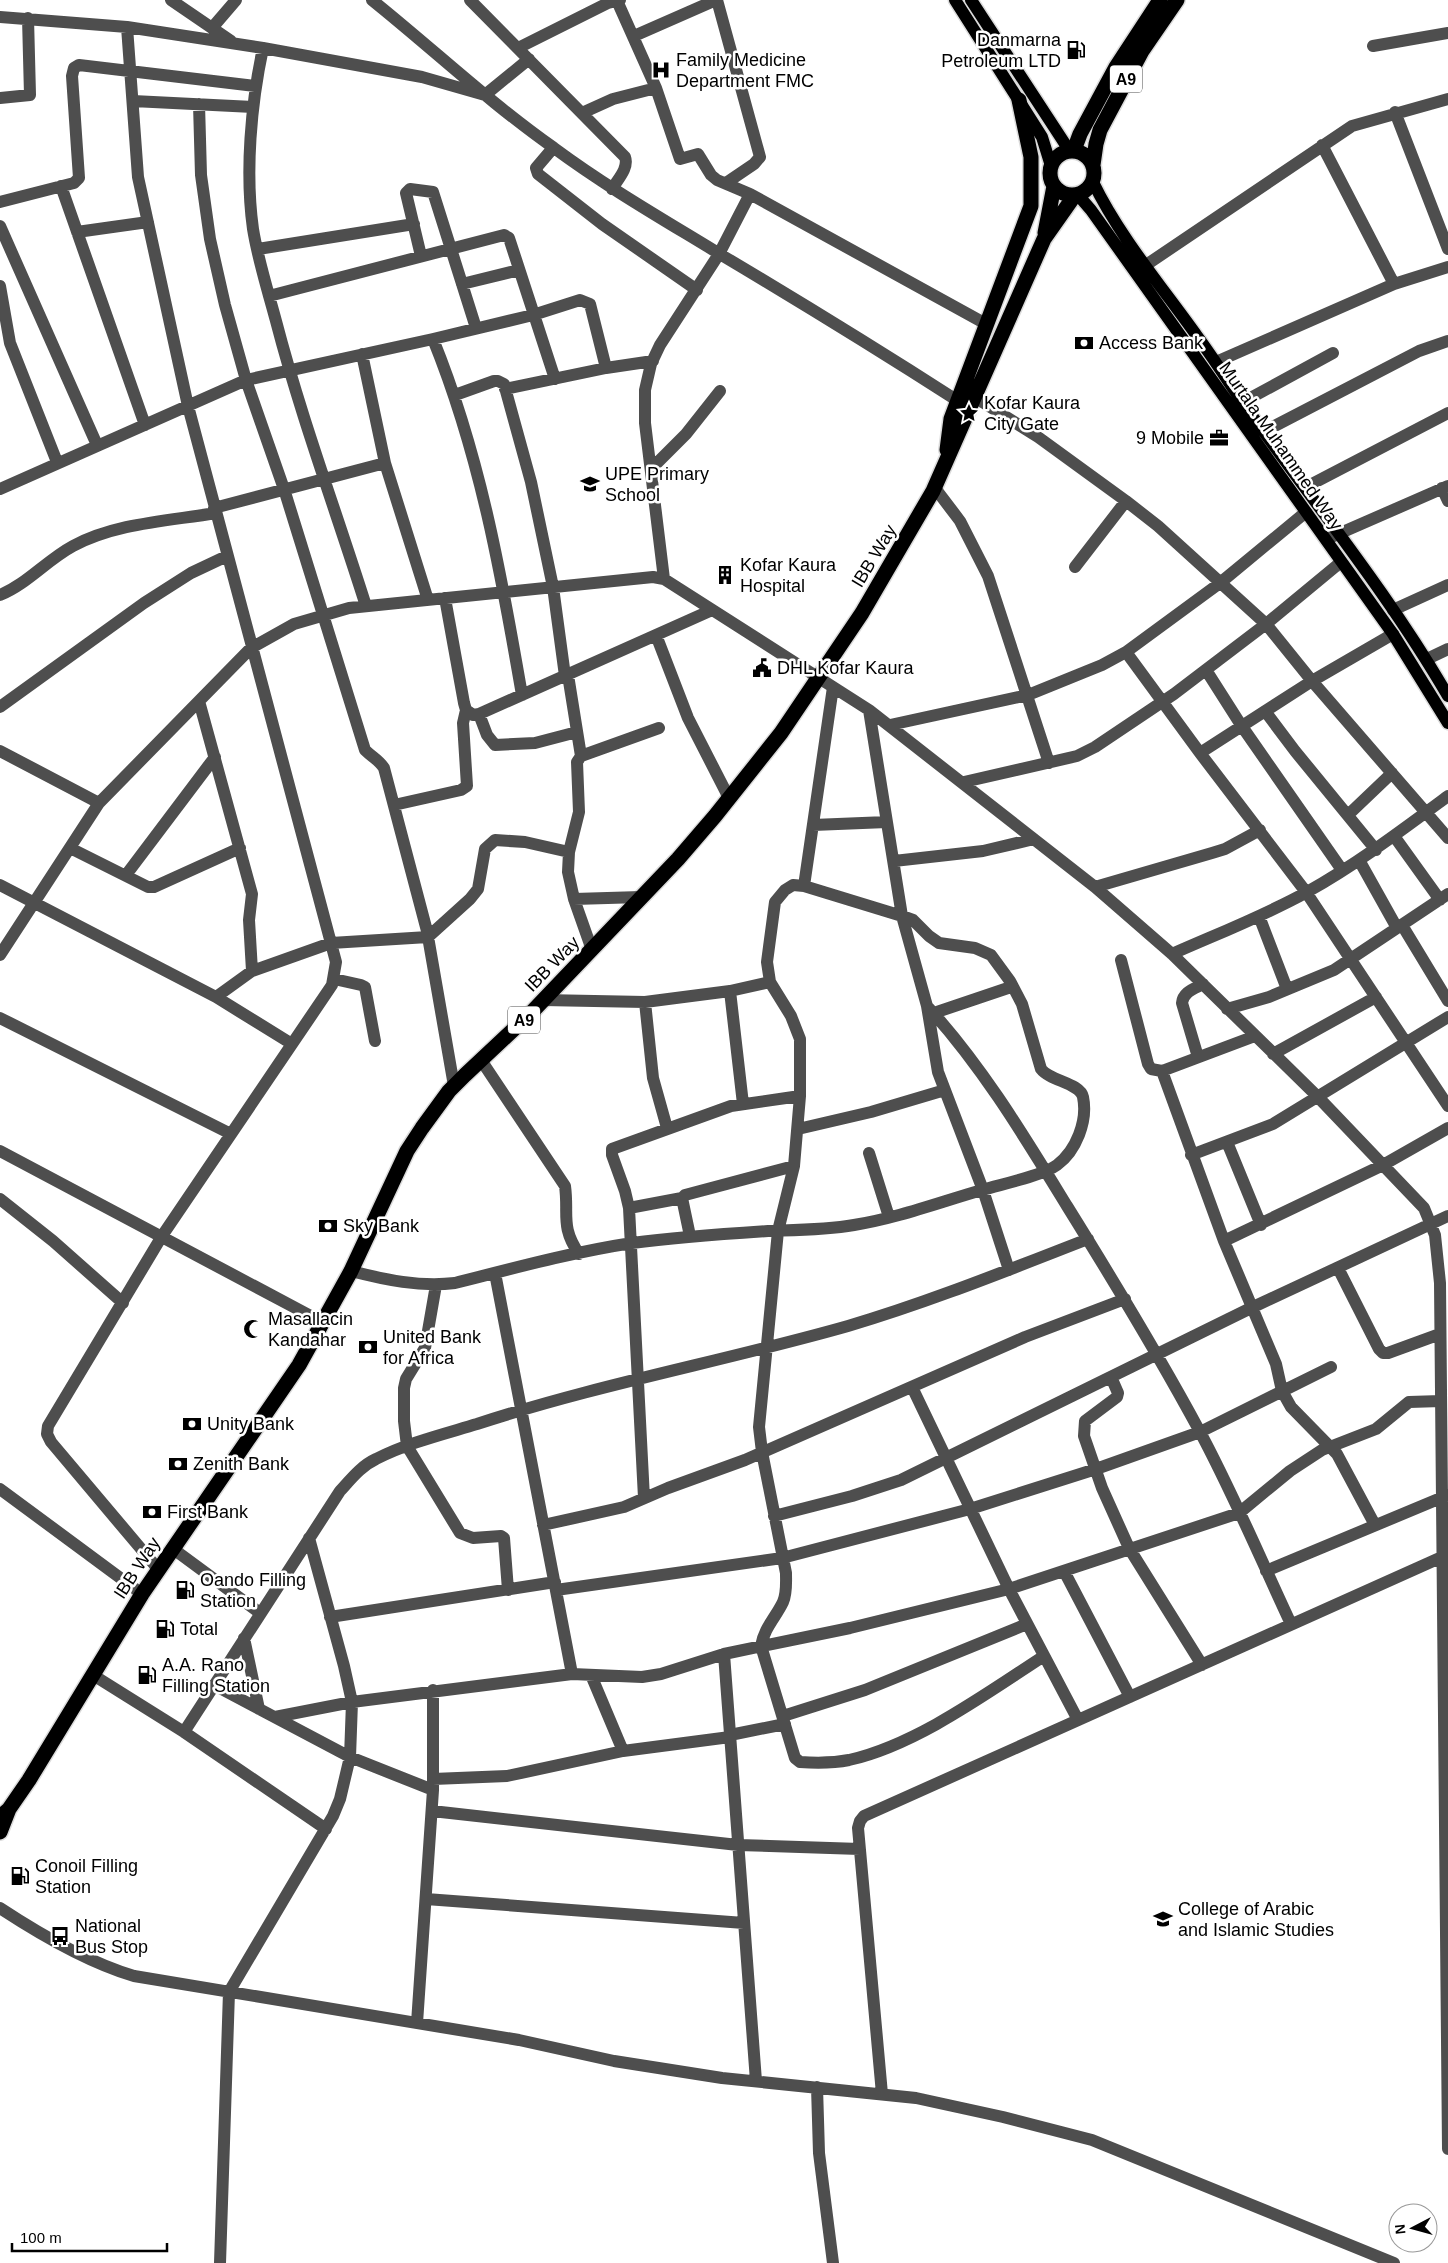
<svg xmlns="http://www.w3.org/2000/svg" width="1448" height="2263" viewBox="0 0 1448 2263" font-family="Helvetica,sans-serif">
<style>
.lines{fill:none;stroke-linecap:round;stroke-linejoin:round}
.major-casing{stroke:#dbdbdb;stroke-width:15}
.highway-casing{stroke:#dbdbdb;stroke-width:18}
.minor{stroke:#4e4e4e;stroke-width:12}
.major{stroke:#000;stroke-width:12}
.highway{stroke:#000;stroke-width:15}
.labels{text-anchor:middle;stroke-width:5;stroke-linejoin:round;paint-order:stroke}
.shield{fill:#fff;stroke:#4c4c4c;stroke-width:1}
.shield-label{font-size:16px;font-weight:bold;fill:#000}
.poi-label{font-size:18px;fill:#000;stroke:#fff;text-anchor:start}
.street-label{font-size:18px;fill:#000;stroke:#fff}
</style>
<rect width="100%" height="100%" fill="#fff"/>
<g class="lines">
<g class="major-casing">
<path id="major" d="M955,0l87,137 9,29
M971,0l98,150
M1093,182c26,54 69,105 104,154 23,31 43,65 67,96 63,87 130,171 184,264
M1078,195l13,15 302,424 55,89"/>
</g>
<g class="highway-casing">
<path id="highway" d="M1074,150l6,-16 36,-67 44,-67
M1050 173a22 22 0 1 1 44 0a22 22 0 1 1-44 0Z
M1093,165l3,-21 4,-14 42,-79 35,-51
M1045,233l9,-47
M947,450l4,-31 80,-213v-49l-12,-57
M0,1817l9,-8 20,-29 113,-186 157,-229 52,-94 56,-120 15,-23 27,-37 16,-16 66,-62 147,-154 37,-43 66,-83 81,-120 71,-122 111,-252 31,-44
M0,1832l9,-23"/>
</g>
<path class="minor" d="M171,0l60,41
M372,0c61,49 118,103 182,148 54,40 112,73 169,108 79,47 157,95 235,145
M470,0l155,157c4,11 -7,22 -13,32
M717,0l43,157 -6,7 -28,19
M614,2l4,1 38,85 24,71 18,-5 13,21 6,5 33,14 236,130
M0,17l127,10 136,21 159,29 63,18 44,-36
M127,27l11,150 50,229 148,556 -4,23 -170,251 -114,190 -1,8 4,8 107,127
M212,28l24,-28
M634,36l82,-36
M1373,46l75,-13
M263,48c-12,56 -18,124 -10,181 5,31 15,62 23,92 25,96 60,190 90,285
M518,48l90,-45 12,-3
M0,98l30,-3 -2,-77
M133,101l120,6
M199,104l2,71 9,64 15,66 21,75 38,109 81,261c7,7 14,10 19,18l43,163 27,155
M1395,112l53,137
M582,113l31,-14 43,-11
M1322,145l72,139
M553,148l-17,20 2,6 64,50 95,66
M61,186l84,239
M0,202l74,-19 5,-5 -7,-102 2,-8 5,-3 176,21
M0,226l97,219
M77,232l71,-10
M258,249l156,-25
M421,256l-15,-63 4,-4 23,3 43,136
M1146,265l206,-139 96,-27
M462,284l57,-14
M0,286l10,57 47,119
M269,296l235,-61 5,3 46,141
M433,339c47,116 68,234 89,356
M362,354l23,109 43,137
M1216,362l178,-78 54,-17
M505,389l101,-21 47,-7
M455,395l39,-14h4l6,3 27,98 22,105 12,89
M976,398l62,39 88,64 32,25 108,98 46,57 136,157
M1243,402l90,-49
M1263,432l156,-81 29,-10
M651,469l35,-35 34,-43
M1306,487l142,-74
M935,488l25,33 28,55 61,187
M1442,488l6,13
M0,489l246,-109 187,-41 100,-24 47,-15 10,4 16,64
M214,508l171,-45
M1329,538l119,-52
M1075,567l51,-66
M664,579l-19,-156v-33l6,-26 9,-19 59,-91 31,-60
M0,595c27,-11 47,-35 73,-49 43,-23 95,-25 143,-33
M445,598l19,105 2,7 7,5 6,-1 233,-104
M1393,610l55,-25
M656,635l32,83 41,80
M1126,652l74,101 106,139 142,214
M1427,659l21,-10
M1206,670l35,55 101,145
M568,675l13,81 -4,6 2,50 -10,40 -1,20 6,27 18,51
M199,701l53,193 -3,26 3,51
M0,707l144,-104 47,-30 36,-17
M869,710l33,206 25,90 11,66 45,118 26,80
M1265,711l30,40 81,99
M479,714l8,21 8,10 40,-2 42,-11
M890,725l138,-30 74,-30 24,-13 94,-69 86,-71
M0,751l99,52
M1200,753l112,-72 81,-47
M581,756l78,-28
M964,782l113,-26 18,-9 79,-53 92,-70 75,-62
M394,805l67,-15 6,-4 -4,-63 3,-13
M1349,814l43,-41
M813,825l74,-3
M1394,836l46,64
M70,848l78,39h6l86,-39
M1359,860l38,68
M894,861l89,-10 51,-12
M126,875l89,-118
M0,885l216,112 76,47
M804,886l29,-199
M1095,887l117,-34 13,-4 35,-19
M574,899l67,-2
M1259,916l28,73
M1402,925l46,76
M1172,954c45,-20 92,-38 135,-62 50,-28 95,-62 141,-96
M0,955l99,-152 152,-155 43,-24 55,-16 304,-31 11,2 205,131 226,177 77,67 145,142 107,112 11,27 5,48 8,866
M1121,960l27,104 3,5 11,2 93,-35
M334,979l27,6 4,2 10,54
M730,991l13,113
M216,997l36,-26 79,-28 97,-6 42,-38 8,-10 7,-40 10,-9 30,2 44,10
M543,1000l102,2 85,-11 40,-9
M645,1002l8,76 14,50
M927,1006c55,60 97,130 140,200 46,74 91,148 132,224 34,63 62,130 92,194
M1227,1009l42,-12 65,-27 114,-76
M934,1013l74,-25 3,-3
M0,1018l231,116
M1273,1054l103,-57
M1198,1057l-16,-54c1,-11 12,-14 21,-19
M481,1060l84,126c4,29 -5,40 14,68
M1162,1071l62,170 52,123 6,27 9,16 46,47 38,71
M798,1129l73,-17 74,-22
M1227,1142l34,83
M0,1151l322,171
M869,1153l20,64
M1191,1155l82,-31 175,-107
M682,1198l8,38
M0,1199l53,42 70,62
M629,1208l53,-10 3,-3 109,-29
M1224,1241l159,-76 65,-37
M1338,1268l41,81 4,4h5l52,-19
M351,1271c35,9 68,16 104,12 59,-15 118,-31 177,-40 46,-6 90,-9 136,-12 29,-1 57,-1 86,-6 44,-7 86,-23 128,-35 20,-6 60,-14 75,-25 19,-14 31,-44 26,-68 -3,-14 -33,-16 -42,-28l-19,-65 -12,-23 -19,-26 -16,-7 -36,-5 -10,-7 -16,-16 -11,-4 -98,-30 -11,-1 -8,5 -10,12 -8,60 3,20 21,34 9,23v57l-6,70 -16,65 -19,196 3,25 24,121c0,10 1,20 -3,29 -7,15 -19,26 -22,44l34,112 5,4c15,1 34,1 49,-2 67,-15 138,-67 195,-104
M495,1273l77,401
M436,1285l-11,63 -19,31 -2,9v33l3,25 53,87 13,5 28,-2 3,2 4,52
M1111,1377l7,16 -1,4 -32,24 -1,15 18,52 27,60 73,117
M912,1387l97,202 69,131
M0,1489l142,105
M644,1498l-15,-290 -4,-17 -13,-36v-6l119,-43 69,-10
M774,1516l78,-20 49,-16 350,-172 197,-92
M543,1525l81,-18 44,-19 77,-28 280,-123 100,-38
M172,1548l88,65
M1064,1571l66,126
M1266,1571l182,-76
M556,1590l226,-32 188,-49 126,-40 104,-37 131,-65
M330,1617l225,-35
M244,1638l15,71
M724,1654l32,427
M93,1675l91,57 142,97
M591,1675l32,76
M214,1685l136,72 83,33
M783,1716l82,-26 162,-66
M275,1717l77,-15 220,-28 70,3 19,-3 63,-20 126,-26 159,-39 230,-76 51,-42 32,-21 54,-21 33,-27 32,-1
M184,1732l156,-241c11,-12 21,-25 36,-32 31,-16 68,-25 101,-35 122,-40 248,-63 371,-98 81,-24 160,-56 240,-87
M730,1735l55,-11
M433,1779l74,-3 116,-25 107,-14
M432,1811l306,34 122,4
M426,1899l318,24
M0,1908c41,27 87,54 134,68l385,64 95,21 108,17 194,20 87,19 89,23 302,123
M417,2023l16,-233v-100
M817,2087l2,66 14,110
M882,2094l-24,-266 2,-7 4,-5 578,-259
M220,2263l9,-271 104,-176 7,-17 10,-42 2,-55 -8,-36 -35,-128"/>
<use href="#major" class="major"/>
<use href="#highway" class="highway"/>
</g>
<defs>
<g id="fuel-bare" transform="scale(1.5)"><path d="M-5.5-6h7V0h2V4h1.3V-2.5L3-4.5l.8-.8L6-3V5H2.5V1h-1V6h-7ZM-4.2-4.7v3.2H.2V-4.7Z" fill="#000" stroke="#fff" stroke-width="2.5" paint-order="stroke"/></g>
<g id="hospital-bare" transform="scale(1.5)"><path d="M-5-5h3v3.5h4V-5h3V5h-3V1.5h-4V5h-3Z" fill="#000" stroke="#fff" stroke-width="2.5" paint-order="stroke"/></g>
<g id="bank-bare" transform="scale(1.5)"><path d="M-6-4H6V4H-6ZM0-2.3a2.3 2.3 0 1 0 0 4.6a2.3 2.3 0 1 0 0-4.6Z" fill="#000" stroke="#fff" stroke-width="2.5" paint-order="stroke"/></g>
<g id="sight-bare" transform="scale(1.5)"><path d="M0-6L1.8-2.2L6-1.7L2.9 1.2L3.7 5.4L0 3.3L-3.7 5.4L-2.9 1.2L-6-1.7L-1.8-2.2Z" fill="#000" stroke="#fff" stroke-width="2.5" paint-order="stroke"/></g>
<g id="office-bare" transform="scale(1.5)"><path d="M-6-3h4V-5.5h4V-3h4V5H-6ZM-1-4.5V-3h2v-1.5ZM-6 0V1H6V0Z" fill="#000" stroke="#fff" stroke-width="2.5" paint-order="stroke"/></g>
<g id="school-bare" transform="scale(1.5)"><path d="M0-5L7-2L0 1L-7-2ZM-4 1L0 2.5L4 1V4Q0 6-4 4Z" fill="#000" stroke="#fff" stroke-width="2.5" paint-order="stroke"/></g>
<g id="building-bare" transform="scale(1.5)"><path d="M-4-6H4V6H1V3H-1V6H-4ZM-2.5-4.3h1.7v1.8h-1.7ZM.8-4.3h1.7v1.8H.8ZM-2.5-1h1.7V.8h-1.7ZM.8-1h1.7V.8H.8Z" fill="#000" stroke="#fff" stroke-width="2.5" paint-order="stroke"/></g>
<g id="civic-bare" transform="scale(1.5)"><path d="M-.6-6.5H3V-4.5H.6V-3L4-1V1h2V6H-6V1h2V-1L-.6-3ZM-1.2 2.5V6h2.4V2.5Z" fill="#000" stroke="#fff" stroke-width="2.5" paint-order="stroke"/></g>
<g id="mosque-bare" transform="scale(1.5)"><path d="M3.5-4.9A6 6 0 1 0 3.5 4.9A5 5 0 1 1 3.5-4.9Z" fill="#000" stroke="#fff" stroke-width="2.5" paint-order="stroke"/></g>
<g id="bus-bare" transform="scale(1.5)"><path d="M-5-6H5V4H4V6H2V4H-2V6H-4V4H-5ZM-3.5-4V0h7V-4ZM-3.5 1.2v1.5H-2V1.2ZM2 1.2v1.5H3.5V1.2Z" fill="#000" stroke="#fff" stroke-width="2.5" paint-order="stroke"/></g>
</defs>
<g fill-rule="evenodd">
<use href="#fuel-bare" x="1076" y="50"/>
<use href="#hospital-bare" x="661" y="70"/>
<use href="#bank-bare" x="1084" y="343"/>
<use href="#sight-bare" x="969" y="413"/>
<use href="#office-bare" x="1219" y="438"/>
<use href="#school-bare" x="590" y="484"/>
<use href="#building-bare" x="725" y="575"/>
<use href="#civic-bare" x="762" y="668"/>
<use href="#bank-bare" x="328" y="1226"/>
<use href="#mosque-bare" x="253" y="1329"/>
<use href="#bank-bare" x="368" y="1347"/>
<use href="#bank-bare" x="192" y="1424"/>
<use href="#bank-bare" x="178" y="1464"/>
<use href="#bank-bare" x="152" y="1512"/>
<use href="#fuel-bare" x="185" y="1590"/>
<use href="#fuel-bare" x="165" y="1629"/>
<use href="#fuel-bare" x="147" y="1675"/>
<use href="#fuel-bare" x="20" y="1876"/>
<use href="#school-bare" x="1163" y="1919"/>
<use href="#bus-bare" x="60" y="1936"/>
</g>
<g class="labels">
<g class="shield">
<rect x="1110" y="65.5" width="32" height="27" rx="4"/>
<rect x="508" y="1006.5" width="32" height="27" rx="4"/>
</g>
<g class="shield-label">
<text x="1126" y="85">A9</text>
<text x="524" y="1026">A9</text>
</g>
<g class="poi-label">
<text x="1061" y="46" text-anchor="end">Danmarna<tspan x="1061" dy="21">Petroleum LTD</tspan></text>
<text x="676" y="66">Family Medicine<tspan x="676" dy="21">Department FMC</tspan></text>
<text x="1099" y="349">Access Bank</text>
<text x="984" y="409">Kofar Kaura<tspan x="984" dy="21">City Gate</tspan></text>
<text x="1204" y="444" text-anchor="end">9 Mobile</text>
<text x="605" y="480">UPE Primary<tspan x="605" dy="21">School</tspan></text>
<text x="740" y="571">Kofar Kaura<tspan x="740" dy="21">Hospital</tspan></text>
<text x="777" y="674">DHL Kofar Kaura</text>
<text x="343" y="1232">Sky Bank</text>
<text x="268" y="1325">Masallacin<tspan x="268" dy="21">Kandahar</tspan></text>
<text x="383" y="1343">United Bank<tspan x="383" dy="21">for Africa</tspan></text>
<text x="207" y="1430">Unity Bank</text>
<text x="193" y="1470">Zenith Bank</text>
<text x="167" y="1518">First Bank</text>
<text x="200" y="1586">Oando Filling<tspan x="200" dy="21">Station</tspan></text>
<text x="180" y="1635">Total</text>
<text x="162" y="1671">A.A. Rano<tspan x="162" dy="21">Filling Station</tspan></text>
<text x="35" y="1872">Conoil Filling<tspan x="35" dy="21">Station</tspan></text>
<text x="1178" y="1915">College of Arabic<tspan x="1178" dy="21">and Islamic Studies</tspan></text>
<text x="75" y="1932">National<tspan x="75" dy="21">Bus Stop</tspan></text>
</g>
<g class="street-label">
<text transform="translate(1281 446) rotate(55)" y="6">Murtala Muhammed Way</text>
<text transform="translate(874 556) rotate(-59)" y="6">IBB Way</text>
<text transform="translate(552 964) rotate(-46)" y="6">IBB Way</text>
<text transform="translate(137 1568) rotate(-57)" y="6">IBB Way</text>
</g>
</g>
<g transform="translate(1413 2228) rotate(264)"><circle r="24" fill="#ffffff" stroke="#999999"/>
<path d="M0-4L9 19L0 12L-9 19Z" fill="#000000"/>
<text y="-8" font-size="14" font-weight="bold" text-anchor="middle" fill="#000000">N</text>
</g>
<path d="M12 2243v8h155v-8" fill="none" stroke="#000000" stroke-width="2.5"/>
<text x="20" y="2243" font-size="15" fill="#000000" stroke="#ffffff" stroke-width="4" paint-order="stroke">100 m</text>
</svg>
